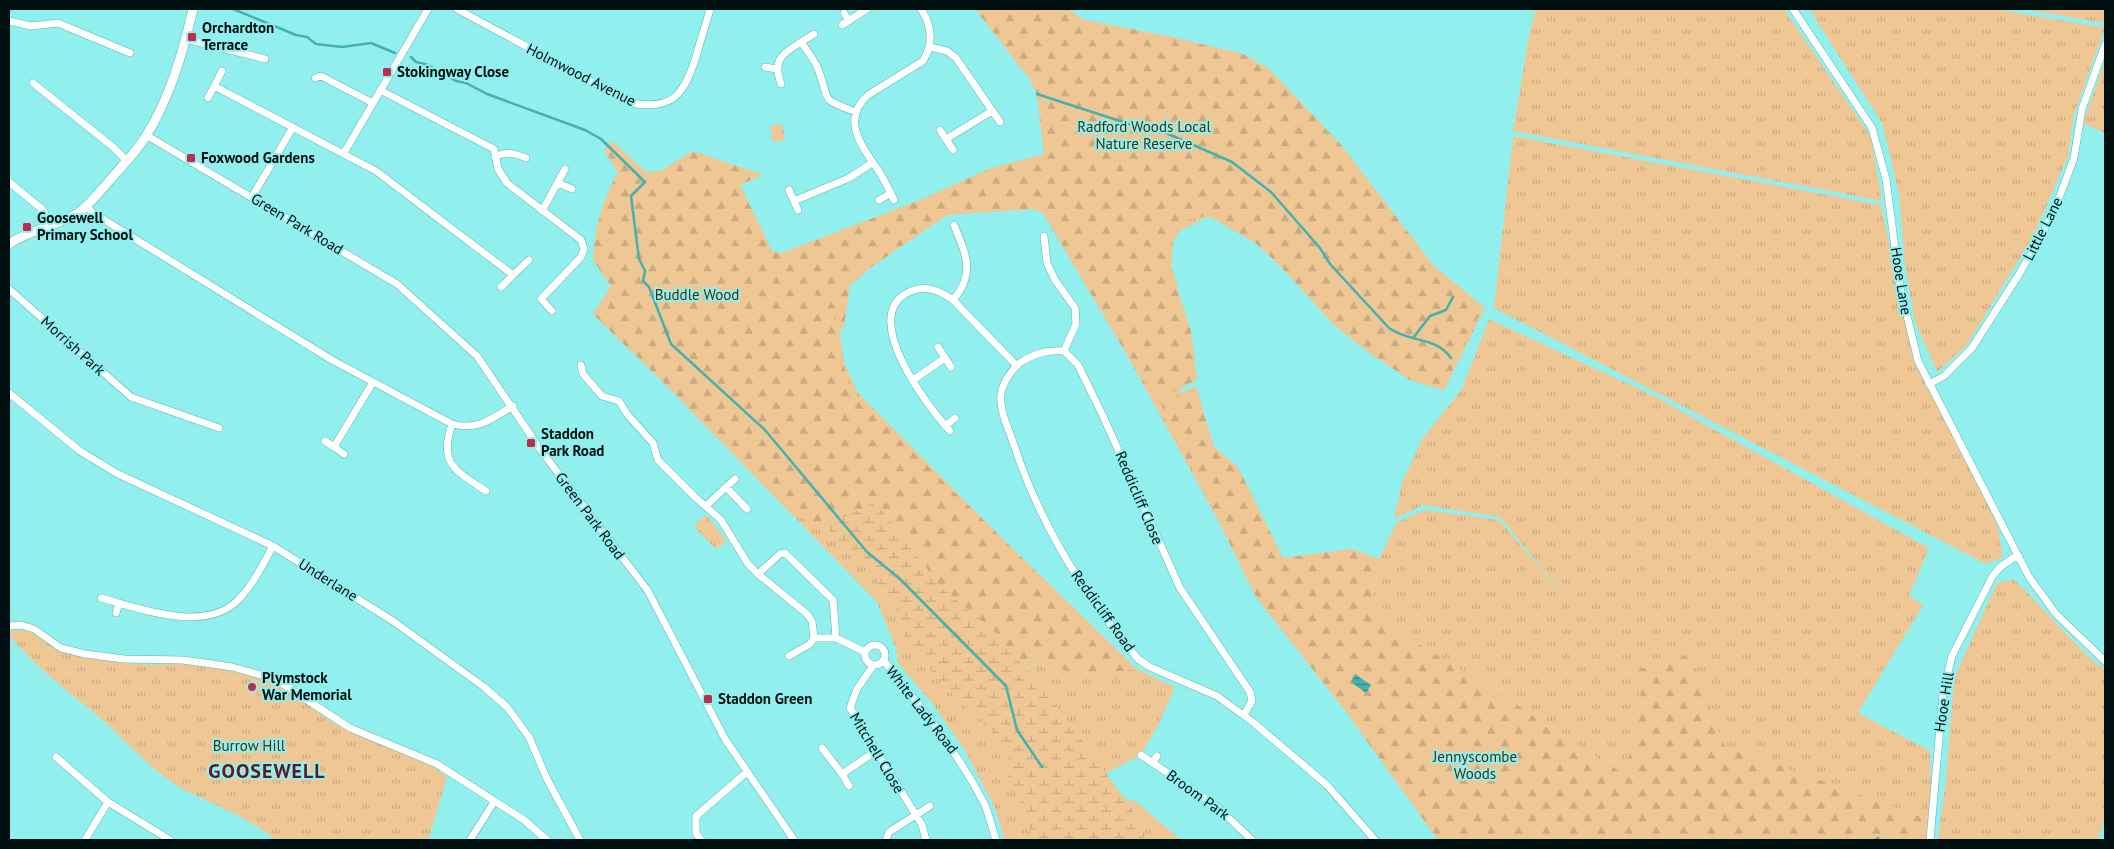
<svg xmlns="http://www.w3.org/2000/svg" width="2114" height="849" viewBox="0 0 2114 849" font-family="'PT Sans',sans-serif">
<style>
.grass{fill:url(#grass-tufts);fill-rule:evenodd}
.forest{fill:url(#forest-firs)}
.wetland{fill:url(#wetland-marsh)}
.water{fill:url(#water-rules)}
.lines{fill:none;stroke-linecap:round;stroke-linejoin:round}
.stream{stroke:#44b1af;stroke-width:2.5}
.minor-casing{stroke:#57b7b5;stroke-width:8}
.tertiary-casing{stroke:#57b7b5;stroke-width:10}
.minor{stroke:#fff;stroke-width:7}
.tertiary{stroke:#fff;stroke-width:9}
.poi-dot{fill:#be2d4d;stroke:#91f0ee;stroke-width:2}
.labels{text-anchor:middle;stroke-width:4;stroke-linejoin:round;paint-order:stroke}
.poi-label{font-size:15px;font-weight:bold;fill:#001010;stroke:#91f0ee;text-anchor:start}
.street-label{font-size:15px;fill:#001010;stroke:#91f0ee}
.park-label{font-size:15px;fill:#462e09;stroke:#91f0ee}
.district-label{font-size:20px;font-weight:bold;letter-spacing:1px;fill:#5d1825;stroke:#91f0ee}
</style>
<defs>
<pattern id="grass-tufts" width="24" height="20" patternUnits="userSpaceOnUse" patternTransform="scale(1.25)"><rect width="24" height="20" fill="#eec795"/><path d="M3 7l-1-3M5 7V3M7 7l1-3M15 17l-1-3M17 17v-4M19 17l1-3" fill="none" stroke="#caaa7f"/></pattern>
<pattern id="forest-firs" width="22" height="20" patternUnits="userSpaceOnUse" patternTransform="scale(1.25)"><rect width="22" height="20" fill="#eec795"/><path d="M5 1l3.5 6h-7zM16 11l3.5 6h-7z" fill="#caaa7f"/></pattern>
<pattern id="wetland-marsh" width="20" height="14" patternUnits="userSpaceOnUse" patternTransform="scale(1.25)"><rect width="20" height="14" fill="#eec795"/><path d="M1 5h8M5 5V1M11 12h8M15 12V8" fill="none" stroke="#caaa7f"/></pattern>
<pattern id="water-rules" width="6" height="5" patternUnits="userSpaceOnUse" patternTransform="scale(1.25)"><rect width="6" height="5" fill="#44b1af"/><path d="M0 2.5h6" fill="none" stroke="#368f8d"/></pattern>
</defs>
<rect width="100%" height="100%" fill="#91f0ee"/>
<path class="grass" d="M975,9h92l18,11 158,34 26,15 73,77 91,119 52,43 -41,82 -34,-10 -46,-31 -31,-25 -30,-33 22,-27 -71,-22 -45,-26 -30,15 -11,24 10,33 -12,9 15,85 -1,27 70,82 33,67 69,-9 27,10 18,-37 28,-12 74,10 74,86 -73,-89 -77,-12 -29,14 8,-36 20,-44 40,-50 27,-70 165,77 275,152 -20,48 14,9 -65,108 72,38 2,70 -494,19 -91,-127 -91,-116 -38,-77 -91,-165 -84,-142 -10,-4 -86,6 -77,53 -20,17 -10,51 4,27 14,30 172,173 -15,90 123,163 -12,-19 9,1 46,39h-176l-10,-32 -31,-59 -31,-45 -35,-41 -2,-15 -19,-46 -212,-218 -72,-70 18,-28 -18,-26c3,-37 8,-55 25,-88l-14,-22 8,-9 34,31 15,-1 32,-20 70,24 -23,10 32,66 10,2 138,-53 69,-31 55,-15 -7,-60 -8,-16zM1623,667l34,2 -19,44 4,-22z
M1536,9h248l87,128 11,64 -369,-70 17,-101z
M1809,9h187l109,19 -31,86 -6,42 -34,79 -68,111 -29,26 -22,-50 -10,-56 -6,-72 -17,-71z
M2021,9h84v14z
M2105,61v72l-22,-10z
M782,124l3,16 -12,2 -3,-16z
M1513,136l368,69 34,158 82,159 6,35 -17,7 -492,-256z
M706,515l21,26 -11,8 -20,-20 -1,-5z
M2013,579c32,29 58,64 92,91v150l-8,20h-159l8,-60 8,-102 43,-95z
M24,630l10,3 26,18 63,12 36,2 20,-2 33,4 61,14 9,5c21,14 42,33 64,43 34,15 73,24 101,48l-19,63h-153c-19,-20 -73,-40 -99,-55 -29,-18 -52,-47 -77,-68 -32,-27 -64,-50 -90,-82v-4z
M1040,660l39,16 58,-7 38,18 -17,38 -17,30 -35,18 -80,-104z"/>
<path class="forest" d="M975,9h92l18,11 87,17 71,17 26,15 73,77 91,119 52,43 -17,25 -24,57 -34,-10 -46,-31 -26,-21 -62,-66 -22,-20 -45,-26 -23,4 -13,19 -2,30 20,62 6,49 -39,19 -31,-44 -84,-142 -10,-4h-56l-30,6 -77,53 -20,17 -6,42 -46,-53 37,46 15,74 35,31 252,244 -58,7 -39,-16 -32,19 -183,-153 -33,-11 -127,-131 -72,-70 18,-28 -18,-26c3,-37 8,-55 25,-88l-14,-22 8,-9 34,31 15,-1 32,-20 70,24 -23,10 32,66 10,2 138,-53 69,-31 55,-15 -7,-60 -8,-16z
M1196,386l18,61 24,20 45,91 69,-9 27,10 -10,55 125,76 131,85 17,-84 -19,-24 34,2 33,-16 34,92 208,76 -3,19h-491l-91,-127 -91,-116 -57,-116 -23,-40 -15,-38z"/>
<path class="wetland" d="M875,502l67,86 51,42 55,65 80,108 18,30 -4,7h-108l-15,-42 -11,-19 -1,-10 3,-20 -69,-66 -38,-48 -8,-30 -18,-26 -52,-53z"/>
<path class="water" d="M1355,674l16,11 -5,8 -15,-11z"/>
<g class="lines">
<path class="stream" d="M233,9l63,26 11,2 9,7 26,3 29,-4 24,10
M411,57l5,5 12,3 28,16 10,2 21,11 98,36 16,9 44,43 -14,14 8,63 6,12 -2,10 6,6 22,57 94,86 102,122 33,27 106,107 11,44 25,37
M1037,94l92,30 28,5 75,33 39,30 49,56 10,16 59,64c21,15 46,8 62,30
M1413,338l17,-22 16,-6 7,-13
M1876,840l2,-2"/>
<g class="minor-casing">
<path id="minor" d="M457,9l174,94c42,8 53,-9 65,-46 4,-16 10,-32 14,-48
M1793,9l79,119 14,51 14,108 18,74 111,216 27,37 49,47
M844,13l5,8
M9,21l22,5 27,-3 72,30
M842,25l25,-16
M186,39l79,20
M801,42l13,-8
M930,47l17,4 9,7 44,64
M765,67l11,2
M315,78l6,-2 52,27
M33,83l80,64 14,14
M781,84c-9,-24 1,-30 20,-42 6,9 14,18 17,27 13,33 0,29 38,43
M214,86l162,85 137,104 16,-15
M380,90l114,59 4,20 9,14 74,57 3,9 -3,8 -40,42 11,12
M208,98l14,-27
M940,130l13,20
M146,135l251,149 80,72 65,96 106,139 77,148 69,101
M946,139l46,-28
M344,153l84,-144
M495,157c12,-6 19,-4 31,1
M9,182l34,28 8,15
M558,183l14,6
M789,190l9,20
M252,197l41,-70
M879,200l12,-7
M894,200c-4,-9 -9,-18 -14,-27 -16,-24 -41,-52 -12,-78l55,-34c11,-18 9,-35 -2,-52
M794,201l55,-23 23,-15
M86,206l7,7 239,147 120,64c25,7 40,-5 61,-18
M542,211l23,-42
M1044,236l3,27 8,17 20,28 1,16 -12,27
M501,287l12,-12
M9,289l122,108 88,31
M953,300c23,-27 13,-45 1,-75
M938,347l13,20
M581,365l2,9 19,22 17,5 8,13 26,29 5,17 37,37 26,23 27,44 10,10 22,-20 5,-1 48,47 3,38 29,14
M913,380l32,-22
M1929,384l15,-8 28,-28 46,-72 25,-43 16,-35 15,-40 8,-49 23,-64
M9,393l71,58 38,23 155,72 120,75 91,66 23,20 22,30 18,42 33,61
M452,424c-14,40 4,47 34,67
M945,426l10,-8
M950,431c-22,-24 -90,-113 -43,-138 17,-9 32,-3 46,7l64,66
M325,441l9,6 39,-65
M334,447l10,7
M726,487l9,-8
M707,505l19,-18 21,22
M758,574l49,40 5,7 2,17h22
M101,598c39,10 106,37 139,0 14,-15 23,-34 33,-52
M116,613l3,-10
M9,626l12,-1 13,4 27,19 24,6 39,5 58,1 23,3 27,4 43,12 75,49 87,36 87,56 23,20
M865 655a10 10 0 1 1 20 0a10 10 0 1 1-20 0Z
M789,656l21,-12 4,-6
M884,661c37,46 73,90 100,142 5,11 8,25 12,37
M873,666l-16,23 -7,19 72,117 4,15
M1244,715l8,-14 -2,-9 -70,-104 -77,-172 -25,-51 -14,-14c-17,-1 -28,2 -43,11 -9,7 -18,20 -20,32 -2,16 7,33 12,48 26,81 70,152 125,217l12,8 67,29 37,27 73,62 48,55
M822,748l20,26 34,-23
M1141,755l74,50 37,35
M56,757l52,45 62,38
M1152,763l5,-7
M842,774l7,12
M887,837l2,-5 41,-26
M85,840l23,-38
M470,840l24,-38
M701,840l-5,-7v-17l51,-44
M1930,840l13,-147 9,-37 40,-79 8,-10 18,-12"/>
</g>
<g class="tertiary-casing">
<path id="tertiary" d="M9,244c21,-15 47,-17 69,-31 13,-9 21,-21 32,-33 12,-14 26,-28 36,-44 24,-38 37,-84 47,-127"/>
</g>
<use href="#minor" class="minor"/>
<use href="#tertiary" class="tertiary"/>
</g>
<g class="poi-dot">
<rect x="187" y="32" width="10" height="10" rx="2.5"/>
<rect x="382" y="67" width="10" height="10" rx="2.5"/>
<rect x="186" y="153" width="10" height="10" rx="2.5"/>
<rect x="22" y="222" width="10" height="10" rx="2.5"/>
<rect x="526" y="438" width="10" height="10" rx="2.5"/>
<circle cx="252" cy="687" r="5"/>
<rect x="703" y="694" width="10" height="10" rx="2.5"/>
</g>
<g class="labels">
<g class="poi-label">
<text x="202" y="33">Orchardton<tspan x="202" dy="17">Terrace</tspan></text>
<text x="397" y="77">Stokingway Close</text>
<text x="201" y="163">Foxwood Gardens</text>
<text x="37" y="223">Goosewell<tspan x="37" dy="17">Primary School</tspan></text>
<text x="541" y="439">Staddon<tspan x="541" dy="17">Park Road</tspan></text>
<text x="262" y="683">Plymstock<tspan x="262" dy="17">War Memorial</tspan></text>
<text x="718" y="704">Staddon Green</text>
</g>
<g class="street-label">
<text transform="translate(581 75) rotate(27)" y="5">Holmwood Avenue</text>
<text transform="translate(297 224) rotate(31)" y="5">Green Park Road</text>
<text transform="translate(2043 229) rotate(-63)" y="5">Little Lane</text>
<text transform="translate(1901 281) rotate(81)" y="5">Hooe Lane</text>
<text transform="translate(73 346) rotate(42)" y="5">Morrish Park</text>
<text transform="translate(1139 498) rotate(67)" y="5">Reddicliff Close</text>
<text transform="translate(590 516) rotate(53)" y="5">Green Park Road</text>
<text transform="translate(328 580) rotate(32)" y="5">Underlane</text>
<text transform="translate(1103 611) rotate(54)" y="5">Reddicliff Road</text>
<text transform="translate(1944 702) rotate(-81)" y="5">Hooe Hill</text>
<text transform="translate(922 710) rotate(52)" y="5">White Lady Road</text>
<text transform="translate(877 753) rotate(59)" y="5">Mitchell Close</text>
<text transform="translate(1198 795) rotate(36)" y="5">Broom Park</text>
</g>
<g class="park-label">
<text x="1144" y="132">Radford Woods Local<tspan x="1144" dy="17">Nature Reserve</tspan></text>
<text x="697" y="300">Buddle Wood</text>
<text x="249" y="751">Burrow Hill</text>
<text x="1475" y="762">Jennyscombe<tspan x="1475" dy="17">Woods</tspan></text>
</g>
<g class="district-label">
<text x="267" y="778">GOOSEWELL</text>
</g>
</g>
<rect width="2114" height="849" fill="none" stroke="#001010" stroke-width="20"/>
</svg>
